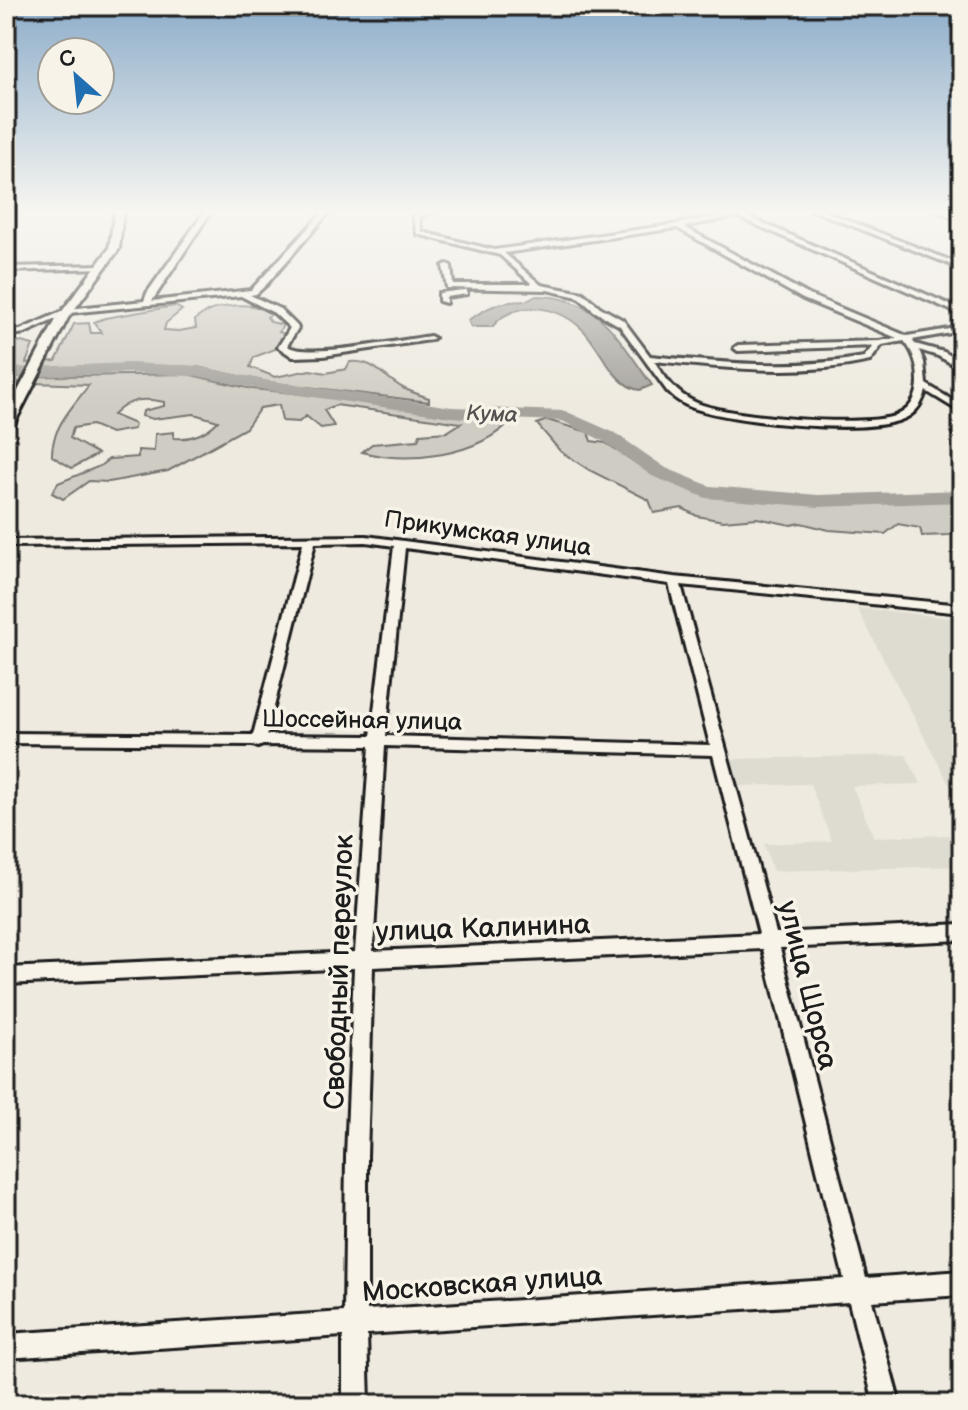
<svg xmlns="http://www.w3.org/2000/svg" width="968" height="1410" viewBox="0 0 968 1410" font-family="'Balsamiq Sans',sans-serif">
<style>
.built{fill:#dedbd1}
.green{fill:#cfccc3;stroke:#767470;stroke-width:2}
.water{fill:#a6a39d;stroke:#6f6d69;stroke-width:2}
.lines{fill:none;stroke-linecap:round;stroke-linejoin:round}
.river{fill:#a6a39d;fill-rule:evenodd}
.minor-casing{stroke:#1c1c1c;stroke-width:6}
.secondary-casing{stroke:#1c1c1c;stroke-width:6}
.minor{fill:#f7f3e8;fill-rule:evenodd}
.secondary{fill:#f7f3e8;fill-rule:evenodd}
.labels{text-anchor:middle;stroke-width:7;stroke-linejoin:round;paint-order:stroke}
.far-water-label{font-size:22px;font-style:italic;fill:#535250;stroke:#f7f3e8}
.street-label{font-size:24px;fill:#1c1c1c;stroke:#f7f3e8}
.near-street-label{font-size:28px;fill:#1c1c1c;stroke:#f7f3e8}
</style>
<rect width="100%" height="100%" fill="#eeeae0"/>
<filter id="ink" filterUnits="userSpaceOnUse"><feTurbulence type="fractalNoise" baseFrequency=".0125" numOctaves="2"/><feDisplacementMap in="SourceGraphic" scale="16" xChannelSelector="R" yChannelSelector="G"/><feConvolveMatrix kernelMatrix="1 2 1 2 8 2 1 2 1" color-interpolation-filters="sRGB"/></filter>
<g filter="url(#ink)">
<path class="built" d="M857,608l105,11v190z
M906,755l15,29 -69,2 22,51 75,-2 13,31 -189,5 -9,-27 68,-3 -22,-57 -71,2 -8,-27z"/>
<path class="green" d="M175,306l7,4 -16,13 -2,7 15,1 17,-3 -1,-8c18,-17 57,-19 79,-7l-7,4 4,5 12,3 -4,7 6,2 -7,14 -24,9 -4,10 25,10 35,-7 16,3 20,-4 4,-7c24,-3 34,16 53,26 8,4 17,7 26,10v4l-161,-20 -71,-15 -65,-2 -126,5v-32l27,7 -7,18 30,-2 18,-37 15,-1 2,10h11l-8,-11 11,-4z
M187,374l65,15 61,6 140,21 60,3c-36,38 -104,45 -151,33l10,-8 46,-4 2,-6 27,-2 14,-9 -125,-18 -12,5 10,16 -13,2 -15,-12 -7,6 -17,-1 -3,-16 -19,3 -14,20 -78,43 -59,11 -20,-1 -26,18 -11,-6 6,-10 42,-17 9,-7 29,-2v-7l16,1 1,-17 19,-2v6c17,2 33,-5 44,-17l-24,-7 -41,5 -11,-3 1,-5 21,-5v-4c-22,-5 -35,-3 -51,13l22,9 -1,5 -23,4 -19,-8 -19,3 -3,10 28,16 -26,14 -20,-12c-1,-28 21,-50 37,-71l-83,-3v-5z
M547,420l41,12 3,9 15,2 48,32 49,20 117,10 142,-5v29l-13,6 -27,1 -2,-8 -22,-4 -13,10 -56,-4 -28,-7 -10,2 -34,-7 -34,3 -26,-5 -15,-8 -28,5 -5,-13 -60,-30 -29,-19 -23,-27z"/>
<path class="water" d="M536,296c64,0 82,43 116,89l-12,5c-27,-3 -40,-45 -59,-62 -25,-23 -66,-29 -89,-1h-21l-3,-7c12,-7 23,-15 36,-17 13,-3 20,1 32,-7z"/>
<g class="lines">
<path class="river" d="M130,363l66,3 68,14 188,27 113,4 50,22 51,35 44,18 108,9 144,-5v12l-144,5 -112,-9 -54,-22 -49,-35 -41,-20 -110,-4 -188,-27 -68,-14 -66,-3 -124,5v-10z"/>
<g class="minor-casing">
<path id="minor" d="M206,210h6l-60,91 99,-11 74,-80h6l-65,75 -10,9 -6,1 30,14 17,17 1,2 -11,18c20,13 114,-6 143,-10l4,2 -4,2 -107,16 -30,1 -15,-10 12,-19 -16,-15 -33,-17 -172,17 -44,20 -19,3v-4l14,-2 48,-21 76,-8 3,-8z
M426,210h9l-16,7 3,15 72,18 184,-26 58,-12 27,-2 -19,5 218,95v5l-226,-99 -52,11 125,68 98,41 55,-9v4l-50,9 3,4 29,8 18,10v7l-24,-13 -19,-6 5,12 2,22 36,22v7l-36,-22c-4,13 -10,23 -23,28 -38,17 -170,3 -210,-11 -10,-4 -19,-9 -26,-17l-47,-65 -26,-15 -16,-14 -31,-7 -100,-2 -4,-22 4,-2 4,2 2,18h79l-32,-29 -83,-21 -4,-18zM677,228l126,71 94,39 -18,3 -141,4 -4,3 4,3 135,-5 -9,11c-71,13 -142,6 -214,-1l-27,-36 -23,-13 -17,-14 -42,-8 -37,-32zM904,341c10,11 14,26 14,40 0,14 -6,28 -21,34 -31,13 -167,2 -200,-12 -20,-8 -32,-25 -43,-42 72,7 144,16 216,0l12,-16z
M812,210h9l141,55v4z
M934,210h9l19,7v4z
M104,265l-2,3 -96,3v-4z
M464,290h3v4l-21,3v6l-7,-2v-8z
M366,536l308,41 288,28v8l-281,-28 95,348 186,-9v16l-182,8 86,330 96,-7v24l-90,6 28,103h-26l-25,-102 -482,32 2,70h-26v-68l-337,22v-24l338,-22 2,-156 8,-188 -348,16v-16l349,-16 15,-206 -107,-1 -5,2 -5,-2 -247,-2v-10l247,2 50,-192 -297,3v-6zM366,542l28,4 -23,190 -104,-1 48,-192zM405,548l264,36 41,161 -324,-9zM385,746l328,9 46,179 -386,17zM763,949l81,330 -477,31v-154l6,-189z"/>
</g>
<g class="secondary-casing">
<path id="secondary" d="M115,210h8l-4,39 -51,69 -55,108 -7,4v-17l51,-95 52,-69z"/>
</g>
<use href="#minor" class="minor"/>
<use href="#secondary" class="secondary"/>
</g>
</g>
<linearGradient id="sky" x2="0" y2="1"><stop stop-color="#8dadca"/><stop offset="0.52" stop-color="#f7f6f1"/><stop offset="1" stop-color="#f7f6f1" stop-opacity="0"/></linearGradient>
<rect width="968" height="407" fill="url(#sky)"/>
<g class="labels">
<g class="far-water-label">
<text transform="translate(492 413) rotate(2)" y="8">Кума</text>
</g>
<g class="street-label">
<text transform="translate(488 533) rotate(8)" y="8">Прикумская улица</text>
<text transform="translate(362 720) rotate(1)" y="8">Шоссейная улица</text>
</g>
<g class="near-street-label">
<text transform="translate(483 927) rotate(-2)" y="10">улица Калинина</text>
<text transform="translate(338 972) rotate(-88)" y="10">Свободный переулок</text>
<text transform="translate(809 985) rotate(76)" y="10">улица Щорса</text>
<text transform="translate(482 1283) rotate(-4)" y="10">Московская улица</text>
</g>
</g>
<rect width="968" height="1410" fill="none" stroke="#f7f3e8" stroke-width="32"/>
<rect x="16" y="16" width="936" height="1378" fill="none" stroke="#1c1c1c" stroke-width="3" filter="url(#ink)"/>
<g transform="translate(76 76) rotate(333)"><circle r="38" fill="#f7f3e8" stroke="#9f9d96" stroke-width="2"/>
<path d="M0-6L14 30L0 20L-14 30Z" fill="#1f6fb2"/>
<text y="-12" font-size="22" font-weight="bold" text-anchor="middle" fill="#1c1c1c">С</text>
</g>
</svg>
